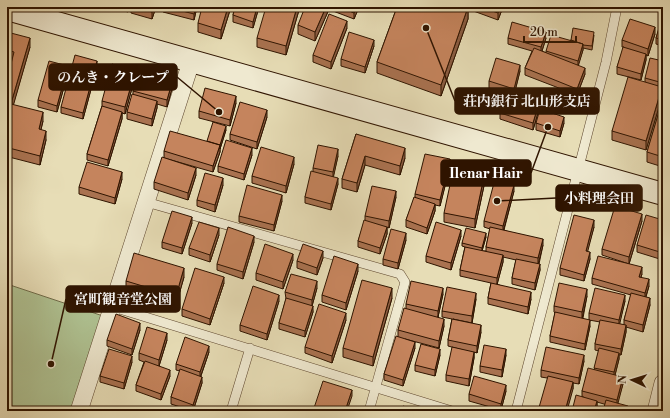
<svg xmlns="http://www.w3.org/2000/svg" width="670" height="418" viewBox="0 0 670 418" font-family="'Libre Bodoni','Noto Serif JP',serif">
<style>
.green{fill:#afc292;stroke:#6f6b49}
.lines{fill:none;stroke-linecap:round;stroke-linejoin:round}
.lane-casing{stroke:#5d462e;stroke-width:10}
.street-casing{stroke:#5d462e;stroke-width:18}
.secondary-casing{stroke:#2f1400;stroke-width:24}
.lane{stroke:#efe9d0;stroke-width:9}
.street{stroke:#efe9d0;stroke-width:17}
.secondary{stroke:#efe9d0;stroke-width:22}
.wall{fill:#a97250;stroke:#2f1400}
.shaded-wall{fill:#8a5c41;stroke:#2f1400}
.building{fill:#c5845d;stroke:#2f1400}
.leader{fill:none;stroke:#2f1400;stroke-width:1.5}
.callout-dot{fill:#2f1400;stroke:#efe9d0;stroke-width:1.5}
.callout{fill:#2f1400;stroke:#2f1400;stroke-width:1.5}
.callout-label{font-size:14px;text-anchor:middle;font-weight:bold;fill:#fff}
</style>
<rect width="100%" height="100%" fill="#e7ddb6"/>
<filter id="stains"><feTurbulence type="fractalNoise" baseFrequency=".005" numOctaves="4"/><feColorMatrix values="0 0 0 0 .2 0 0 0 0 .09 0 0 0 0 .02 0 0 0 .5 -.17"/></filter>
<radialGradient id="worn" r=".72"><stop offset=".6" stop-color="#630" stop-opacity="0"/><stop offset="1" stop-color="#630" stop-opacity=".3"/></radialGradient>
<path class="green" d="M7,284l102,34 -30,93h-72z"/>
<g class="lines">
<g class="lane-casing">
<path id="lane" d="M146,202l254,72 5,8 -36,129
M113,307l339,104
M231,411l19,-63
M516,411l90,-349 11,-55"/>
</g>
<g class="street-casing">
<path id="street" d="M79,411l112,-349
M656,411l7,-28"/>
</g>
<g class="secondary-casing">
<path id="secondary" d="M7,9l656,185"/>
</g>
<use href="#lane" class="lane"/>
<use href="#street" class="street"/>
<use href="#secondary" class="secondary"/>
</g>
<path class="wall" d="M110,7h19l-1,5z
M131,7h25l-4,12 -21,-6z
M163,7h34l-3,13 -31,-8z
M231,7l-10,32 -23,-7v-9z
M235,7h24l-6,21 -20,-6v-7z
M299,7v3l-13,45 -29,-8v-9z
M330,7l-15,34 -17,-7v-9z
M333,7h26l-5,12 -21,-8z
M397,7h106l-5,13 -30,-11v10l-27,77 -64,-23v-11z
M567,7h6v2z
M652,7h11l-1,3z
M663,18v28l-7,-2v-6z
M347,28l-16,41 -18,-7v-7z
M7,32l23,15 -17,58 30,16 -2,8 5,11 -6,25 -31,-8v-6l-2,-1v-82h3l2,-7 -5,-2z
M655,34l-7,22 -2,-1v5l-5,20 -24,-6v-7l7,-20h-2v-7z
M594,35l-2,15 -9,-2v2l-5,15 7,9 -8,21 -52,-20v-7l7,-17 -24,-7v-6h38l-4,13 4,2v-2l25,-11z
M374,46l-9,27 -24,-7v-7z
M663,61v28h-1v8l-16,53 -34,-10v-9l33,-49v-4z
M97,67l-14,52 -22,-6v-6z
M520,71l-5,20 25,15 -7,24 -33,-11v-6l6,-20 -17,-5v-7z
M68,73l-11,39 -19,-5v-7z
M135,77l-10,37 -3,-1v6l-14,47 -21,-6v-6l15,-48v-5z
M173,85l-6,22 -10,-3v4l-5,18 -25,-7v-7l6,-18v-3z
M663,98v69l-16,-5v-10z
M236,103l-6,23 -31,-8v-7z
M267,117l-10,32 -27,-9v-6z
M536,123h28l-4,14 -24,-7z
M226,130l-6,19v-1v4l-7,20 -49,-14v-7l43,-9z
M356,134l49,24 -5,17 -35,-10 -8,27 -15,-4v-9z
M252,155l-8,25 -26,-8v-6z
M338,156l-5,21 5,7 -7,26 -26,-7v-6l8,-25v-4z
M294,164l-8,29 -34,-10v-7z
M450,166l-10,40 -5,-1v6l-8,23 -21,-7v-7l9,-23v-3z
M196,175l-8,25 -34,-11v-7z
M122,179l-7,25 -36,-10v-7z
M485,181l-10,47 -31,-6v-9z
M223,185l-8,27 -18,-6v-6z
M514,191l-10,39 39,15 -4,19 1,6 -5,20 -23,-6v-6l4,-18 -13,-3v5l-6,22 34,15 -3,15 -40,-10v-6l3,-15 -31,-7v-6l5,-23 -3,-1v-3l24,-6 -4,14h4v-4l4,-18 -6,-2v-6z
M396,197l-7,31 -2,-1v7l-7,20 -22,-7v-6l7,-20v-5z
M282,201l-8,30 -35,-9v-6z
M663,220v40l-26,-8v-7z
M642,221l-13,43 -27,-9v-6z
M192,223l-10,31 -20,-6v-6z
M594,227l-7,24 3,8 -6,22 -24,-6v-7z
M219,235l-9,27 -21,-7v-7z
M461,236l-10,34 -25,-8v-6z
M406,240l-8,29 -15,-4v-6z
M254,242l-11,37 -26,-9v-6z
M323,258l-6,17 -20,-7v-7z
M293,260l-10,29 -27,-9v-7z
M358,271l-12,39 -24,-8v-7z
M642,274l-1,3 8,9 -3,11 4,8 -7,27 -17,-5v5l-5,23h-2v4l-4,16 8,9 -6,19 11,8 -31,-9v5l-15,-11v-5l12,-21 5,-19 -4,-1v-6l5,-22 -11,-2v-7l36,-12 -6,23 5,1v-5l7,-25 -39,-11v-6z
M184,277l-8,28 -50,-15v-9z
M224,283l-14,42 -28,-9v-7z
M317,288l-5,18 1,6 -8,25 -26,-8v-6l7,-24 -1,-7z
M443,294l-5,23 6,9 -5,22 -34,-9 10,9 -12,38 -19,-6v-6l14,-38v-6l8,-21v-5z
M587,296l-4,22 7,8 -5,24 -35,-8v-6l5,-23 -1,-1v-6z
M392,298l-19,68 -30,-9v-9z
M476,299l-4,24 -19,-4 28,13 -4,21 -3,-1v6l-5,28 -23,-5v-6l17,-25 -15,-4v-6l4,-21 -10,-2v-6z
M279,301l-12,39 -27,-9v-6z
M346,320l-14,43 -27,-10v-6z
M140,330l-8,25 -25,-9v-6z
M167,340l-8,26 11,10 -9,24 -25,-9v-6l8,-23 -5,-2v-7z
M209,352l-8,24 1,7 -9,28 -22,-7v-7l9,-26 -4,-1v-6z
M440,355l-5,21 -20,-5v-6z
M506,355l-4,22 -22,-5v-6z
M584,361l-5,23 -6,-1v6l-26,-11 -6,-1v-7z
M132,362l-8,27 -24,-7v-6z
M506,391l-5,19 -32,-9v-7z"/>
<path class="shaded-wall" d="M154,7h2l-4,12v-7z
M196,7h1l-3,13v-6z
M228,7h3l-10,32v-9z
M257,7h2l-6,21v-6z
M297,7h2v3l-13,45v-9z
M326,7h4l-15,34v-9z
M356,7h3l-5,12v-6z
M468,7v12l-27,77v-11z
M500,7h3l-5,13v-7z
M347,21v7l-16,41v-7z
M655,27v7l-7,22v-7z
M546,32v6l-5,16v-7z
M30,38v9l-18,63v-10z
M374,40v6l-9,27v-6z
M583,44v6l-5,17v-6z
M646,54v6l-5,20v-6z
M97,61v6l-14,52v-6z
M520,65v6l-6,24v-6z
M68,66v7l-11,39v-6z
M585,68v6l-8,21v-6z
M135,71v6l-10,37v-7z
M173,79v6l-6,22v-7z
M662,87v10l-16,53v-9z
M236,96v7l-6,23v-6z
M540,99v7l-7,24v-7z
M157,101v7l-5,18v-7z
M267,110v7l-10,32v-7z
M43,112v9l-4,17v-9z
M122,112v7l-14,47v-6z
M564,117v6l-4,14v-6z
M226,126v4l-6,19v-4z
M46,131v9l-6,25v-9z
M220,145v7l-7,20v-6z
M252,148v7l-8,25v-6z
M405,148v10l-5,17v-9z
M338,149v7l-5,23v-7z
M365,156v9l-8,27v-9z
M294,157v7l-8,29v-7z
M450,159v7l-10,40v-6z
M196,168v7l-8,25v-7z
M122,172v7l-7,25v-6z
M485,172v9l-10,47v-9z
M223,178v7l-8,27v-7z
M338,178v6l-7,26v-6z
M514,185v6l-11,41v-6z
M396,191v6l-7,31v-7z
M282,195v6l-8,30v-6z
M435,204v7l-8,23v-6z
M642,214v7l-13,43v-7z
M192,217v6l-10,31v-6z
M594,220v7l-8,31v-7z
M387,227v7l-7,20v-6z
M219,228v7l-9,27v-7z
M461,230v6l-10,34v-7z
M406,233v7l-8,29v-6z
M486,233v4l-4,14v-3z
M254,236v6l-11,37v-7z
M543,239v6l-5,20v-7z
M323,251v7l-6,17v-7z
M590,252v7l-6,22v-6z
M293,254v6l-10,29v-7z
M503,255v7l-6,23v-7z
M358,264v7l-12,39v-7z
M540,264v6l-5,20v-7z
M642,267v7l-3,9v-6z
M184,268v9l-8,28v-9z
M224,277v6l-14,42v-6z
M649,279v7l-4,13v-6z
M317,281v7l-5,18v-6z
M392,288v10l-19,68v-9z
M443,288v6l-5,23v-6z
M587,289v7l-5,23v-7z
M531,292v7l-3,15v-7z
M476,293v6l-4,24v-7z
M279,295v6l-12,39v-6z
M625,295v6l-6,26v-7z
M650,298v7l-7,27v-7z
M313,306v6l-8,25v-6z
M346,313v7l-14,43v-7z
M444,319v7l-5,22v-7z
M590,320v6l-5,24v-6z
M140,323v7l-8,25v-6z
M481,325v7l-4,21v-7z
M626,325v7l-5,23v-6z
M167,333v7l-8,26v-6z
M415,342v6l-12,38v-6z
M209,346v6l-9,26v-6z
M440,349v6l-5,21v-6z
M506,349v6l-4,22v-7z
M474,352v6l-5,28v-7z
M619,353v6l-5,20v-7z
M584,355v6l-5,23v-6z
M132,356v6l-8,27v-6z
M170,370v6l-9,24v-6z
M202,377v6l-9,28v-6z
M623,377v7l-6,23v-7z
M573,382v7l-6,22h-2z
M506,385v6l-5,19v-6z
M352,390v6l-5,15h-2z
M597,401v6l-1,4h-2z"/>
<path class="building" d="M133,7h21l-2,5z
M167,7h29l-2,7z
M202,7h26l-7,23 -23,-7z
M235,7h22l-4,15 -20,-7z
M266,7h31l-11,39 -29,-8z
M305,7h21l-11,25 -17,-7z
M340,7h16l-2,6z
M397,7h71l-27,78 -64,-23z
M481,7h19l-2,6z
M329,14l18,7 -16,41 -18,-7z
M662,17l1,1v22l-7,-2z
M630,19l25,8 -7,22 -26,-9z
M512,22l34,10 -5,15 -33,-9z
M573,28l21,4 -2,14 -9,-1v-1l-12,-4z
M7,32l23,6 -18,62 -5,-1v-31h3l4,-16 -7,-2z
M349,32l25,8 -9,27 -24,-8z
M551,35l32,9 -5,17 -32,-10z
M623,47l23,7 -5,20 -24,-7z
M534,48l51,20 -8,21 -52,-21z
M75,55l22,6 -14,52 -22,-6z
M496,58l24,7 -6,24 -25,-8z
M650,58l13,3v22l-18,-5z
M49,61l19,5 -11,40 -19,-6z
M112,64l23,7 -10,36 -23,-6z
M139,69l34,10 -6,21 -34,-9z
M628,77l34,10 -16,54 -34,-10z
M205,88l31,8 -6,24 -31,-9z
M507,89l33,10 -7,24 -33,-10z
M132,94l25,7 -5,18 -25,-7z
M663,98v59l-16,-5z
M240,102l27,8 -10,32 -27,-8z
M7,103l36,9 -4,17 7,2 -6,25 -31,-8 2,-6 -4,-1 1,-7h-1z
M102,106l20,6 -14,48 -21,-6z
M540,109l24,8 -4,14 -24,-8z
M213,122l13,4 -6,19 -13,-4z
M170,131l50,14 -7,21 -49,-15z
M356,134l49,14 -5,18 -35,-10 -8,27 -15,-4z
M226,140l26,8 -8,26 -26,-8z
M318,145l20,4 -5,23 -20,-4z
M261,147l33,10 -8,29 -34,-10z
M425,154l25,5 -10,41 -25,-6z
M162,157l34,11 -8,25 -34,-11z
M87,162l35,10 -7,26 -36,-11z
M454,166l31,6 -10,47 -31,-6z
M311,171l27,7 -7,26 -26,-7z
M205,173l18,5 -8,27 -18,-5z
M495,179l19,6 -11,41 -19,-5z
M247,185l35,10 -8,30 -35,-9z
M372,186l24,5 -7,30 -24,-5z
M414,197l21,7 -8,24 -21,-8z
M615,206l27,8 -13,43 -27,-8z
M172,211l20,6 -10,31 -20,-6z
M574,215l20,5 -8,31 4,1 -6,23 -24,-7z
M646,215l17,5v33l-26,-8z
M364,220l23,7 -7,21 -22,-7z
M199,222l20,6 -9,27 -21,-7z
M436,222l25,8 -10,33 -25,-7z
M228,227l26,9 -11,36 -26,-8z
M490,227l53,12 -5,19 -52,-11z
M466,228l20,5 -4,15 -20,-5z
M391,229l15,4 -8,30 -15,-4z
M265,244l28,10 -10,28 -27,-9z
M303,244l20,7 -6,17 -20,-7z
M465,247l38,8 -6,23 -37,-8z
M134,253l50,15 -8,28 -50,-15z
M334,256l24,8 -12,39 -24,-8z
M598,256l44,11 -3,10 10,2 -4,14 -53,-15z
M516,259l24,5 -5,19 -23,-5z
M195,268l29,9 -14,42 -28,-10z
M291,274l26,7 -5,19 -27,-8z
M362,280l30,8 -19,69 -30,-9z
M411,281l32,7 -5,23 -32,-7z
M491,283l40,9 -3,15 -40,-9z
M559,283l28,6 -5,23 -28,-6z
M253,286l26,9 -12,39 -27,-9z
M447,287l29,6 -4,23 -30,-5z
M595,288l30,7 -6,25 -30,-7z
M631,293l19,5 -7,27 -19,-5z
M286,298l27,8 -8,25 -26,-8z
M319,304l27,9 -14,43 -27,-9z
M404,308l40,11 -5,22 -41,-11z
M555,312l35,8 -5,24 -35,-8z
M116,314l24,9 -8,26 -25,-9z
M452,319l29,6 -4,21 -29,-6z
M600,320l26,5 -5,24 -26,-5z
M147,327l20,6 -8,27 -20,-7z
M396,336l19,6 -12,38 -19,-6z
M185,337l24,9 -9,26 -24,-8z
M421,344l19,5 -5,21 -20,-5z
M484,345l22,4 -4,21 -22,-4z
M452,347l22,5 -5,27 -23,-4z
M546,347l38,8 -5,23 -38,-8z
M599,348l20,5 -5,19 -20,-4z
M109,349l23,7 -8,27 -24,-7z
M145,361l25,9 -9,24 -25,-9z
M588,368l35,9 -6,23 -35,-9z
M180,369l22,8 -9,28 -22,-8z
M474,376l32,9 -5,19 -32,-10z
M548,376l25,6 -8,29h-27z
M323,381l29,9 -7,21h-32z
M576,395l21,6 -3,10h-22z
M606,400l22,6 -1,5h-24z
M403,406l17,5h-18z"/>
<path class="leader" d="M219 112L177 77M426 28L455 101M548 127L531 173M497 201L556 198M51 364L66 299"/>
<g class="callout-dot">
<circle cx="219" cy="112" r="4"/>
<circle cx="426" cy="28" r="4"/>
<circle cx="548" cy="127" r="4"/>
<circle cx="497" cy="201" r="4"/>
<circle cx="51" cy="364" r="4"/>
</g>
<g class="callout">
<rect x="49" y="64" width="128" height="26" rx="4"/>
<rect x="455" y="88" width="144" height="26" rx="4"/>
<rect x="441" y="160" width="90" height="26" rx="4"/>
<rect x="556" y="185" width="86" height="26" rx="4"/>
<rect x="66" y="286" width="114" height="26" rx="4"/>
</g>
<g class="callout-label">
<text x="113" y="82">のんき・クレープ</text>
<text x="527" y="106">荘内銀行 北山形支店</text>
<text x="486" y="178">Ilenar Hair</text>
<text x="599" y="203">小料理会田</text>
<text x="123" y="304">宮町観音堂公園</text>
</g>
<rect width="670" height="418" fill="none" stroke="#e7ddb6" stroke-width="24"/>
<rect x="8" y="8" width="654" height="402" fill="none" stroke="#2f1400" stroke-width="2"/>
<rect x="12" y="12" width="646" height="394" fill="none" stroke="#2f1400"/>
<g transform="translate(632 380) rotate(274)" stroke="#efe9d0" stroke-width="3" paint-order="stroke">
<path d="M0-3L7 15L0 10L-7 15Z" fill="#2f1400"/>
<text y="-6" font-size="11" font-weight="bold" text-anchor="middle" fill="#2f1400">N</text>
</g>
<path d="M524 36v6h52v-6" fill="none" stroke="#2f1400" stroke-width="2"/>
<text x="530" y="36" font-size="12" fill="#2f1400" stroke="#efe9d0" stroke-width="3" paint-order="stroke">20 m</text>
<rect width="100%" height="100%" filter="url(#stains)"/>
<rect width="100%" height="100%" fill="url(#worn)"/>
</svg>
